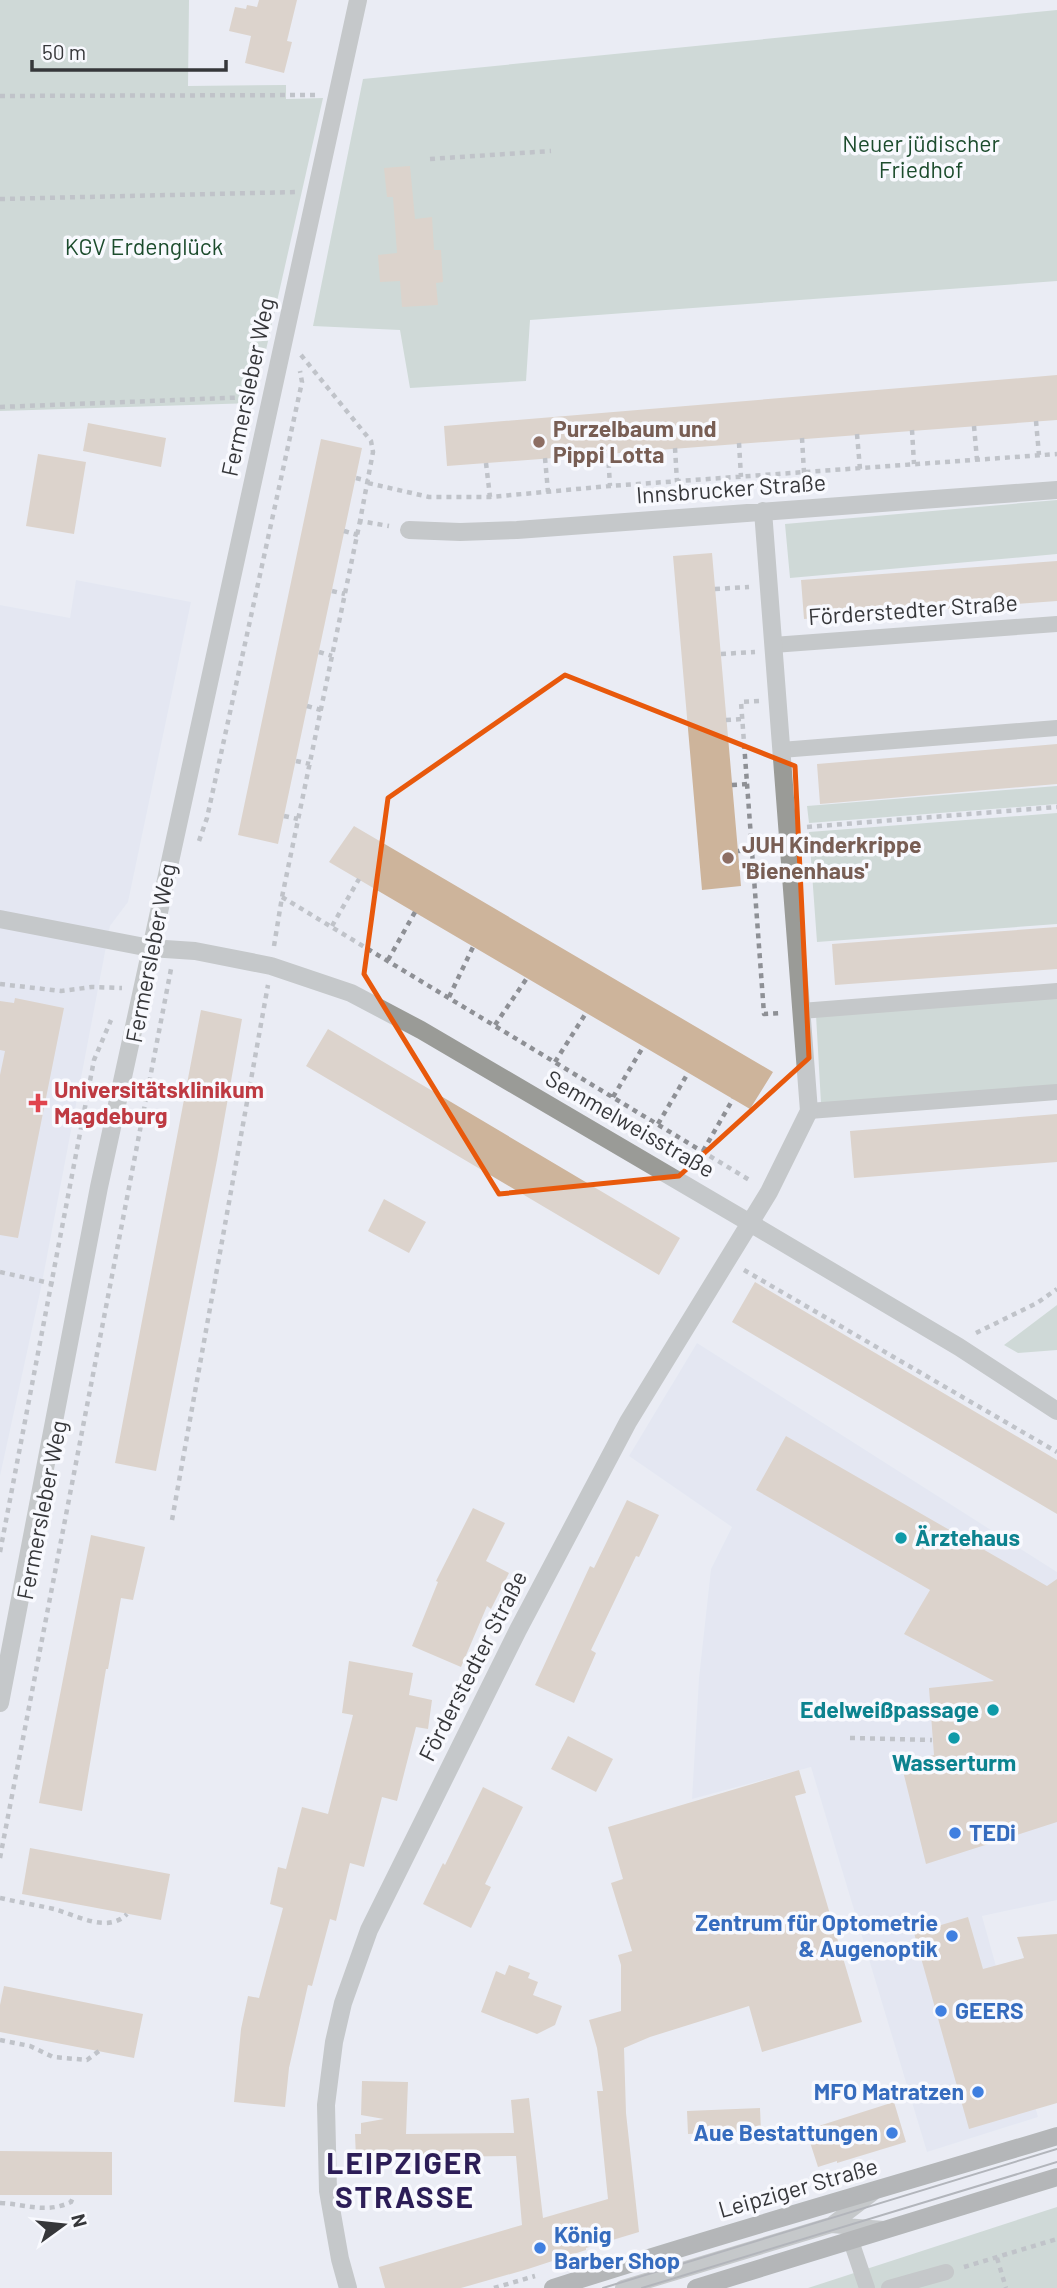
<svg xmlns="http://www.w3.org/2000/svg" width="1057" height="2288" viewBox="0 0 1057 2288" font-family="Barlow,sans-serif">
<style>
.built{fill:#dee1f0}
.green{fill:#afc2b3}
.building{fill:#cdb49b}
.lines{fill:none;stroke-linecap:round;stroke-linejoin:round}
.path{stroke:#8e9095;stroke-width:4.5;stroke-dasharray:5 5;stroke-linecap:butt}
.service{stroke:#9a9b97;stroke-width:16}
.minor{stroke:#9a9b97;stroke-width:18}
.tertiary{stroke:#9a9b97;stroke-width:18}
.secondary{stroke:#73746f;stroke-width:18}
.tram{stroke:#707176;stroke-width:2}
.marked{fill:none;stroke:#e8590c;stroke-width:5;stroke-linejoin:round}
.education-dot{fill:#8d6e63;stroke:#f8f9fe;stroke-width:2.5}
.health-dot{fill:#e0444e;stroke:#f8f9fe;stroke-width:2.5}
.culture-dot{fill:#0f9aa8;stroke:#f8f9fe;stroke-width:2.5}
.shop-dot{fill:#3f7fe0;stroke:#f8f9fe;stroke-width:2.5}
.labels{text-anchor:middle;stroke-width:7;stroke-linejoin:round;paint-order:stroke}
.park-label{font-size:23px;fill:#1c4c2d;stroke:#f8f9fe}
.street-label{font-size:23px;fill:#36373a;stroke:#f8f9fe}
.education-label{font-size:23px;font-weight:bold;fill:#785e54;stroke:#f8f9fe;text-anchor:start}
.health-label{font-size:23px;font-weight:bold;fill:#be3a42;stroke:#f8f9fe;text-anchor:start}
.culture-label{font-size:23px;font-weight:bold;fill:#0d838f;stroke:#f8f9fe;text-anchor:start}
.shop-label{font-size:23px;font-weight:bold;fill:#366cbe;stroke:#f8f9fe;text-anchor:start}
.district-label{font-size:30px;font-weight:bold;letter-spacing:2px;fill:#2c1d57;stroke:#f8f9fe}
</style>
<rect width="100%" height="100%" fill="#eaecf4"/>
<path class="built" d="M76,580l115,22 -63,300 -18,24 -69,362 -41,188v-871l70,13z
M697,1343l360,229v328l-75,16 56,201 -111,35 -116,-385 -119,32 7,-121 12,-109 21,-42 -103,-71z"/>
<path class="green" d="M0,0h189l-1,86 98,-1v14l37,-1 -69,305 -254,8z
M1057,10v271l-527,39 -4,61 -116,7 -10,-58 -87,-4 50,-247z
M1057,500v54l-267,24 -5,-54z
M1057,786v18l-248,19 -2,-17z
M1057,813v111l-240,18 -8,-110z
M1057,996v89l-236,18 -5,-88z
M1057,1305v45l-39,3 -14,-8z
M1057,2207v81h-249z"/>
<path class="building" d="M259,0h38l-10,41 5,1 -8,31 -39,-10 6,-27 -22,-5 6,-24 11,2 1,-4 10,2z
M410,166l5,53 17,-2 2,33h7l2,32 -7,1 2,22 -36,2 -2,-26 -20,1 -2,-27 19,-2 -4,-56h-6l-3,-29z
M1057,375v45l-610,46 -3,-40z
M88,423l78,15 -5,29 -78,-16z
M321,439l41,9 -84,396 -40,-9z
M38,454l48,8 -12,72 -48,-8z
M712,553l29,333 -39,4 -29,-334z
M1057,561v40l-253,18 -3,-39z
M1057,744v40l-237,20 -3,-40z
M354,826l419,246 -23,37 -421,-247z
M1057,927v42l-222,16 -3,-41z
M15,998l49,10 -46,230 -18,-3v-160l5,-24 -5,-1v-49l14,2z
M201,1010l41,9 -25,141 -61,311 -41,-8z
M328,1029l352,209 -21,37 -353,-209z
M1057,1114v48l-203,16 -4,-47z
M384,1199l42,23 -17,31 -41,-22z
M755,1282l302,178v54l-325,-192z
M786,1436l261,150 10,-7v243l-131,42 -25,-101 33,-8 -5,-67 65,-7 -90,-47 26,-44 -174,-100z
M627,1500l32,15 -20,42 -3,-1 -45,94 5,3 -22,50 -39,-18 55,-119 4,2z
M473,1508l32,15 -19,38 23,12 -18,36 -4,-3 -26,61 -49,-21 26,-64 -2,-1z
M91,1535l54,12 -12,53 -12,-2 -13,71h-2l-24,142 -43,-8z
M349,1661l64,12 -4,22 23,5 -4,29 -12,-2 -19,74 -15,-4 -18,70 -14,-4 -14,58 -6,-2 -18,67 -4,-1 -19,83 -4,39 -51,-5 7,-73 7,-33 11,2 24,-90 -13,-4 8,-37 8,2 16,-62 26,7 25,-99 -11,-2z
M568,1736l45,23 -17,33 -45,-23z
M799,1770l7,23 -11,3 67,226 -100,30 -13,-46 -99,31 -26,11 2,65 13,119 -53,16v2l-58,19 -67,19h-76l-6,-21 143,-42 -6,-69 -160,2 -1,-24h6v-11l23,-4 -23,-4 1,-34 46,1 -2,52 108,-1 -3,-33 18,-2 14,120 65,-19 -11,-108h6l-6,-43 -8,-28 32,-9v-46l-3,-10 14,-4 -21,-68 12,-4 -15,-52z
M483,1787l40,20 -38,77 6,3 -20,41 -48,-24 20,-41 2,2z
M30,1848l140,26 -9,46 -139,-26z
M968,1917l15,52 41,-11 -7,-21 40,-3v169l-88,26 -55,-196z
M509,1965l21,8 -2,5 10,4 -5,13 29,11 -7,19 -18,9 -56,-22 15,-41 9,4z
M4,1986l139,28 -9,44 -134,-26v-27z
M894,2102l12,40 -69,21v-2l-19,6 -12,-37z
M760,2108l1,23 -73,3 -1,-23z
M0,2151l112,1v43h-112z"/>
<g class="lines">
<path class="path" d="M0,96l316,-1
M430,159l121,-8
M0,199l297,-7
M301,355l70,86 2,11 -13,69 29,5
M0,407l251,-10
M1036,421l3,34
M974,426l3,34
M912,430l2,34
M857,434l3,35
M802,438l2,35
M739,443l2,34
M675,448l2,34
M608,453l2,33
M545,458l3,34
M486,463l4,34
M356,478l12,3
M368,483l61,14h61l120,-11 447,-32
M344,531l14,4
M715,589l34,-2
M332,591l13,3
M319,652l13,4
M721,654l34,-2
M759,701l-18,1 23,312 18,-1
M307,706l14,4
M726,720l17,-1
M296,761l14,3
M732,785l16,-1
M284,816l14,3
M807,827l250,-20
M199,841l8,-23 95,-436 -2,-11
M738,851l15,-1
M282,897l469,284
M332,926l27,-47
M274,946l8,-49 78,-376
M388,960l27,-48
M0,984l61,7 31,-4 30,1
M449,997l24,-50
M495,1025l32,-47
M555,1062l31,-49
M613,1097l30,-50
M658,1124l30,-51
M703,1151l30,-52
M744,1270l313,182
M0,1272l54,12
M976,1333l61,-30 20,-14
M172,1520l96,-535
M0,1552l94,-492 17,-40
M850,1738l82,2
M0,1858l171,-889
M0,1898c18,4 36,7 54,11 22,6 54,25 73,5
M0,2040l30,6 23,11 34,3 12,-9
M0,2203c26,1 46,11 71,-1l3,-7
M997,2258l9,30
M964,2267l93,-28
M494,2288l41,-12"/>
<path class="service" d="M773,645l284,-21
M781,750l276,-22
M801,1011l256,-20
M809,1111l248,-19
M831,2225l42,-32
M851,2241l16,47
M623,2288l208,-63 53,4
M889,2288l57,-16"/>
<path class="minor" d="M409,530l51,2 57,-2 540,-40
M0,919l150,29 45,3 76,15 80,27 70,37 329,193 209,124 98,64
M348,2288l-8,-29 -12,-68 -2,-86 8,-63 9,-39 26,-73 149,-300 110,-208 141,-230 40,-81 -46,-600"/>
<path class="tertiary" d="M0,1703l99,-516 259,-1187"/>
<path class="secondary" d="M553,2288c167,-54 336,-101 504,-152
M696,2288l361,-111"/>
<path class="tram" d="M603,2288l454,-139
M642,2288l415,-126"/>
</g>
<path d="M0 0H1057V2288H0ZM565,675l230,91 14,292 -130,118 -180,18 -135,-220 24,-176z" fill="#eaecf4" fill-opacity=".55" fill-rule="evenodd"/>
<path class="marked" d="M565,675l230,91 14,292 -130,118 -180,18 -135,-220 24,-176z"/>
<g class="education-dot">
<circle cx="539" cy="442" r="7"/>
<circle cx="728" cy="858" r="7"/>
</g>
<path class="health-dot" d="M34.5 1092.5h7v7h7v7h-7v7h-7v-7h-7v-7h7z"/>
<g class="culture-dot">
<circle cx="901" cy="1538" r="7"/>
<circle cx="993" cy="1710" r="7"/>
<circle cx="954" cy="1738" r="7"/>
</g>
<g class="shop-dot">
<circle cx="955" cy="1833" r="7"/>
<circle cx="952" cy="1936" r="7"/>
<circle cx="941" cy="2011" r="7"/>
<circle cx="978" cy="2092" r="7"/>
<circle cx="892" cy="2133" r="7"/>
<circle cx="540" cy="2248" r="7"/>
</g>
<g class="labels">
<g class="park-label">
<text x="921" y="152">Neuer jüdischer<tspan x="921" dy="26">Friedhof</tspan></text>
<text x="144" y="255">KGV Erdenglück</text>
</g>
<g class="street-label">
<text transform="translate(248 387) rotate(-78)" y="8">Fermersleber Weg</text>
<text transform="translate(731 489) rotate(-4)" y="8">Innsbrucker Straße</text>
<text transform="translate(913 610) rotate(-4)" y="8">Förderstedter Straße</text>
<text transform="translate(151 953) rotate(-79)" y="8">Fermersleber Weg</text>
<text transform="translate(630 1124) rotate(30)" y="8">Semmelweisstraße</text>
<text transform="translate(42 1510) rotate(-79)" y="8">Fermersleber Weg</text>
<text transform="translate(473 1666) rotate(-63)" y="8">Förderstedter Straße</text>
<text transform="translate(798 2188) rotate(-16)" y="8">Leipziger Straße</text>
</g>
<g class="education-label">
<text x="553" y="437">Purzelbaum und<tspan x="553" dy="26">Pippi Lotta</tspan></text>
<text x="742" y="853">JUH Kinderkrippe<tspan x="742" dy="26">'Bienenhaus'</tspan></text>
</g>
<g class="health-label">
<text x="54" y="1098">Universitätsklinikum<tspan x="54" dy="26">Magdeburg</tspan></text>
</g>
<g class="culture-label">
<text x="915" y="1546">Ärztehaus</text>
<text x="979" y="1718" text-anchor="end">Edelweißpassage</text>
<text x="954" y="1771" text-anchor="middle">Wasserturm</text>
</g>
<g class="shop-label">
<text x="969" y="1841">TEDi</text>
<text x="938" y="1931" text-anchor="end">Zentrum für Optometrie<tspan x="938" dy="26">&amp; Augenoptik</tspan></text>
<text x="955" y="2019">GEERS</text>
<text x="964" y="2100" text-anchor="end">MFO Matratzen</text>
<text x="878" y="2141" text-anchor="end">Aue Bestattungen</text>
<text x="554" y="2243">König<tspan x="554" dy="26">Barber Shop</tspan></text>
</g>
<g class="district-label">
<text x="405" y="2174">LEIPZIGER<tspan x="405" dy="34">STRASSE</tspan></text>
</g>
</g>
<g transform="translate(63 2225) rotate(75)" stroke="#f8f9fe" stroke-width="5" paint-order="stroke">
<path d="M0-5L12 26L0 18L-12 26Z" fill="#36373a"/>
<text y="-10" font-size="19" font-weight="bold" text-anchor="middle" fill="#36373a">N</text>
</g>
<path d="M32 60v10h194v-10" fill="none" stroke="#36373a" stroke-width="3.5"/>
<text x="42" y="60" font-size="21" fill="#36373a" stroke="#f8f9fe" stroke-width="5" paint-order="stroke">50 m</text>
</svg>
